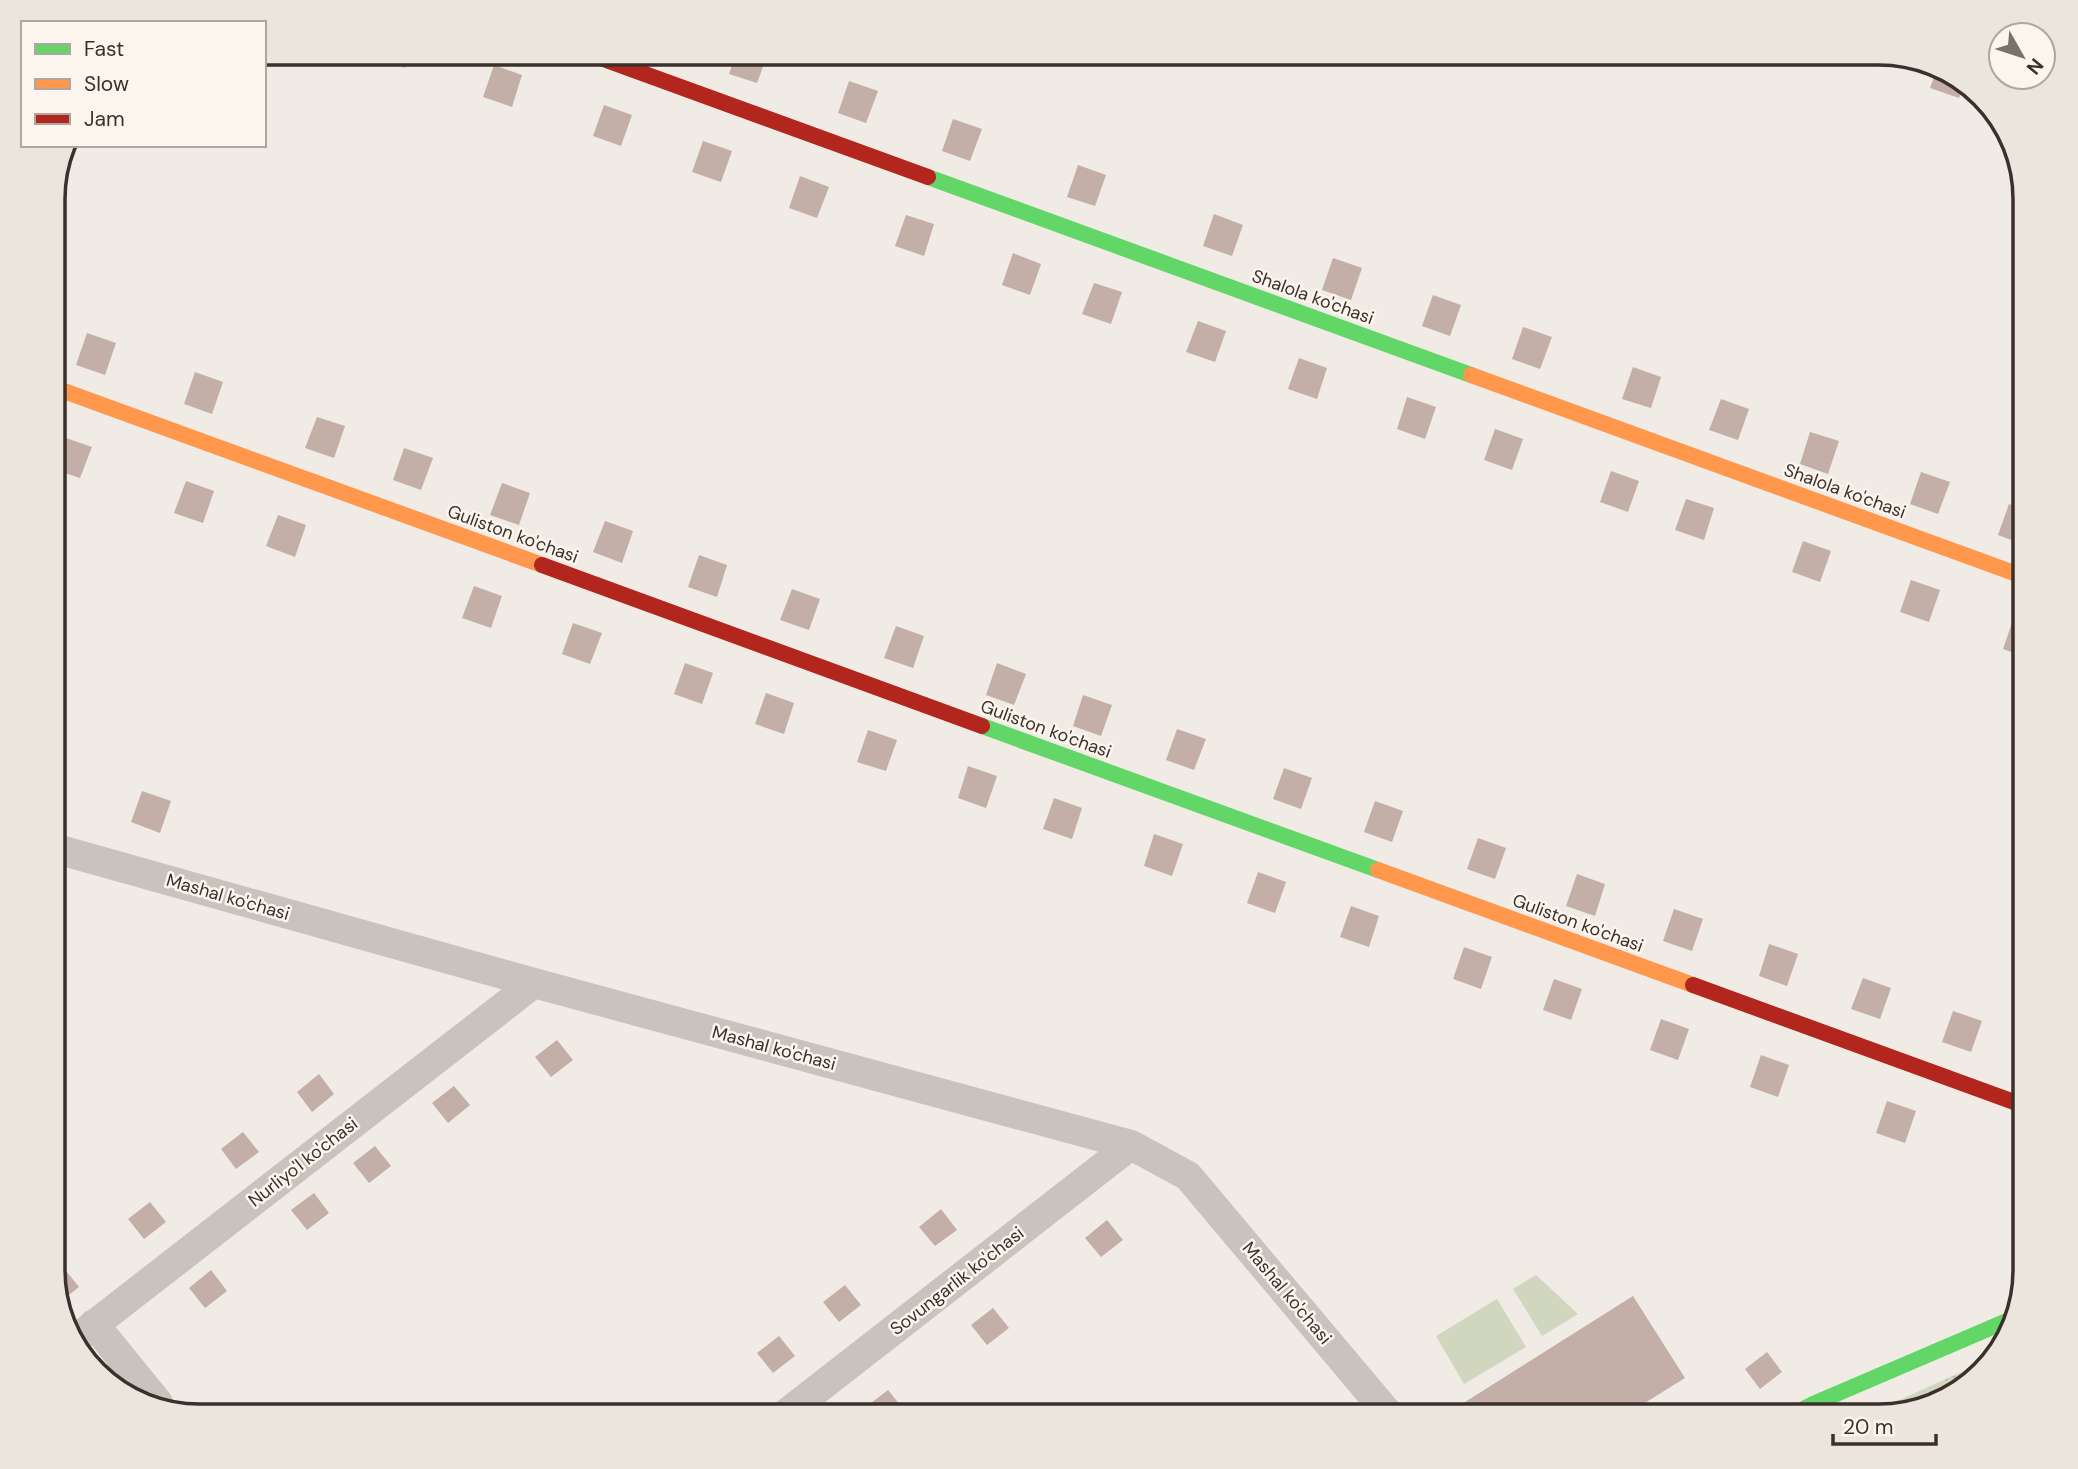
<svg xmlns="http://www.w3.org/2000/svg" width="2078" height="1469" viewBox="0 0 2078 1469" font-family="'DM Sans',sans-serif">
<style>
.green{fill:#d1d6bf}
.forest{fill:url(#forest-crowns)}
.building{fill:#c3afa7}
.lines{fill:none;stroke-linecap:round;stroke-linejoin:round}
.street{stroke:#c9c3be;stroke-width:30}
.fast{stroke:#63d668;stroke-width:16}
.slow{stroke:#ff974d;stroke-width:16}
.jam{stroke:#b3261e;stroke-width:16}
.labels{text-anchor:middle;stroke-width:5;stroke-linejoin:round;paint-order:stroke}
.street-label{font-size:18px;fill:#3b302b;stroke:#fbf5ee}
.rim{fill:none;stroke:#3b302b;stroke-width:3.5}
</style>
<defs>
<pattern id="forest-crowns" width="20" height="18" patternUnits="userSpaceOnUse" patternTransform="scale(1.75)"><rect width="20" height="18" fill="#d1d6bf"/><path d="M2 6a3 3 0 1 1 6 0M12 15a3 3 0 1 1 6 0" fill="none" stroke="#b4b8a4"/></pattern>
</defs>
<rect width="100%" height="100%" fill="#f0ebe5"/>
<path class="green" d="M1536,1275l42,39 -36,22 -29,-47z
M1497,1299l29,48 -62,37 -28,-48z"/>
<path class="forest" d="M1997,1356l-1,3 -52,42 -65,15h-15z"/>
<path class="building" d="M379,53h32l-6,15 -28,-10z
M736,53h32l-11,30 -28,-9z
M494,65l28,10 -10,32 -29,-10z
M1936,72l29,9 -6,17 -29,-10z
M849,81l29,10 -12,32 -28,-10z
M604,105l28,10 -11,31 -28,-10z
M953,119l29,10 -12,32 -28,-10z
M703,141l29,10 -11,31 -29,-10z
M1078,165l28,10 -11,31 -28,-9z
M800,176l29,11 -12,31 -28,-10z
M1214,214l29,11 -11,31 -29,-10z
M906,215l28,9 -10,32 -29,-10z
M1013,253l28,11 -11,31 -28,-10z
M1333,258l29,10 -11,32 -29,-10z
M1094,283l28,9 -11,32 -29,-10z
M1433,295l28,10 -11,31 -28,-10z
M1198,321l28,10 -11,31 -29,-10z
M1523,327l29,10 -12,32 -28,-10z
M87,333l29,10 -11,32 -29,-10z
M1299,358l28,10 -10,31 -29,-10z
M1633,367l28,10 -10,31 -29,-9z
M195,372l28,10 -11,32 -28,-10z
M1407,397l29,10 -11,32 -28,-10z
M1721,399l28,10 -11,31 -29,-10z
M317,417l28,9 -11,32 -29,-10z
M1495,429l28,10 -11,31 -28,-10z
M1810,432l29,9 -11,33 -28,-10z
M63,437l29,10 -12,31 -27,-9z
M404,448l29,10 -12,32 -28,-10z
M1611,471l28,10 -11,31 -28,-10z
M1921,472l29,10 -12,32 -28,-10z
M186,481l28,10 -11,32 -29,-10z
M502,483l28,10 -11,32 -29,-10z
M1686,499l28,9 -10,32 -29,-10z
M2009,504l16,6v35l-27,-10z
M278,515l28,10 -11,32 -29,-11z
M605,521l28,10 -11,32 -29,-11z
M1803,541l28,10 -11,31 -28,-10z
M699,555l28,10 -10,32 -29,-10z
M1911,580l29,10 -11,32 -29,-10z
M474,586l28,10 -11,32 -29,-10z
M792,589l28,10 -11,31 -29,-10z
M2014,617l11,4v36l-22,-8z
M573,623l29,10 -12,31 -28,-10z
M896,626l28,10 -11,32 -29,-10z
M685,663l28,10 -11,31 -28,-10z
M997,663l29,11 -12,31 -28,-10z
M766,693l28,10 -10,31 -29,-10z
M1083,695l29,10 -11,31 -28,-10z
M1177,729l29,10 -12,31 -28,-10z
M868,730l29,10 -11,31 -29,-9z
M968,766l29,10 -11,32 -28,-10z
M1284,768l28,10 -11,31 -28,-10z
M142,791l29,10 -11,32 -29,-11z
M1054,798l28,10 -10,31 -29,-10z
M1375,801l28,10 -11,31 -28,-10z
M1154,834l29,10 -11,32 -28,-10z
M1478,838l28,10 -11,31 -28,-10z
M1258,872l28,10 -11,31 -28,-10z
M1577,874l28,10 -10,32 -29,-10z
M1351,906l28,10 -10,31 -29,-10z
M1674,909l29,10 -11,32 -29,-10z
M1769,944l29,10 -11,32 -28,-10z
M1464,947l28,10 -11,32 -28,-10z
M1863,978l28,10 -11,31 -29,-10z
M1554,979l28,10 -11,31 -28,-10z
M1953,1011l29,10 -11,31 -29,-10z
M1661,1019l28,10 -11,31 -28,-10z
M557,1040l16,20 -22,17 -16,-20z
M1761,1055l28,10 -11,32 -28,-10z
M319,1074l15,20 -22,18 -15,-20z
M454,1086l16,19 -22,18 -16,-20z
M1887,1101l29,10 -11,32 -29,-10z
M243,1132l16,20 -23,17 -15,-20z
M375,1146l16,20 -22,17 -16,-20z
M314,1193l15,20 -22,17 -16,-20z
M150,1202l16,20 -22,17 -16,-20z
M941,1209l16,21 -22,16 -16,-19z
M1107,1220l16,20 -22,17 -16,-19z
M63,1267l16,20 -19,15 -7,-26z
M211,1270l16,21 -22,17 -16,-20z
M845,1285l16,20 -22,17 -16,-20z
M1633,1296l52,82 -61,38h-181z
M993,1308l16,20 -22,17 -16,-20z
M779,1336l16,20 -22,17 -16,-20z
M1767,1352l15,20 -22,17 -15,-20z
M888,1390l16,20 -9,6h-22l-7,-9z"/>
<g class="lines">
<path class="street" d="M53,848l481,135 597,162 57,31 202,240
M94,1324l64,79
M72,1342l462,-359
M783,1416l348,-271"/>
<path class="fast" d="M928,177l543,198
M982,726l396,144
M1790,1416l23,-12 196,-84"/>
<path class="slow" d="M1471,375l554,202
M53,387l489,178
M1378,870l315,115"/>
<path class="jam" d="M587,53l341,124
M542,565l440,161
M1693,985l332,121"/>
</g>
<g class="labels">
<g class="street-label">
<text transform="translate(1313 297) rotate(20)" y="6">Shalola ko'chasi</text>
<text transform="translate(1845 491) rotate(20)" y="6">Shalola ko'chasi</text>
<text transform="translate(513 534) rotate(20)" y="6">Guliston ko'chasi</text>
<text transform="translate(1046 729) rotate(20)" y="6">Guliston ko'chasi</text>
<text transform="translate(228 897) rotate(16)" y="6">Mashal ko'chasi</text>
<text transform="translate(1578 923) rotate(20)" y="6">Guliston ko'chasi</text>
<text transform="translate(774 1048) rotate(15)" y="6">Mashal ko'chasi</text>
<text transform="translate(303 1162) rotate(-38)" y="6">Nurliyo'l ko'chasi</text>
<text transform="translate(957 1281) rotate(-38)" y="6">Sovungarlik ko'chasi</text>
<text transform="translate(1287 1293) rotate(50)" y="6">Mashal ko'chasi</text>
</g>
</g>
<path d="M0 0H2078V1469H0ZM199 65H1879A134 134 0 0 1 2013 199V1270A134 134 0 0 1 1879 1404H199A134 134 0 0 1 65 1270V199A134 134 0 0 1 199 65Z" fill="#ece5de" fill-rule="evenodd"/>
<path class="rim" d="M199 65H1879A134 134 0 0 1 2013 199V1270A134 134 0 0 1 1879 1404H199A134 134 0 0 1 65 1270V199A134 134 0 0 1 199 65Z"/>
<rect x="21" y="21" width="245" height="126" fill="#fbf5ee" stroke="#aea6a0" stroke-width="2"/>
<rect x="35" y="44" width="35" height="10" fill="#63d668" stroke="#aea6a0" stroke-width="2"/>
<text x="84" y="56" font-size="21" fill="#3b302b">Fast</text>
<rect x="35" y="79" width="35" height="10" fill="#ff974d" stroke="#aea6a0" stroke-width="2"/>
<text x="84" y="91" font-size="21" fill="#3b302b">Slow</text>
<rect x="35" y="114" width="35" height="10" fill="#b3261e" stroke="#aea6a0" stroke-width="2"/>
<text x="84" y="126" font-size="21" fill="#3b302b">Jam</text>
<g transform="translate(2022 56) rotate(129)"><circle r="33" fill="#fbf5ee" stroke="#aea6a0" stroke-width="2"/>
<path d="M0-5L12 26L0 18L-12 26Z" fill="#7a716c"/>
<text y="-10" font-size="19" font-weight="bold" text-anchor="middle" fill="#3b302b">N</text>
</g>
<path d="M1833 1434v10h103v-10" fill="none" stroke="#3b302b" stroke-width="3.5"/>
<text x="1843" y="1434" font-size="21" fill="#3b302b" stroke="#fbf5ee" stroke-width="5" paint-order="stroke">20 m</text>
</svg>
